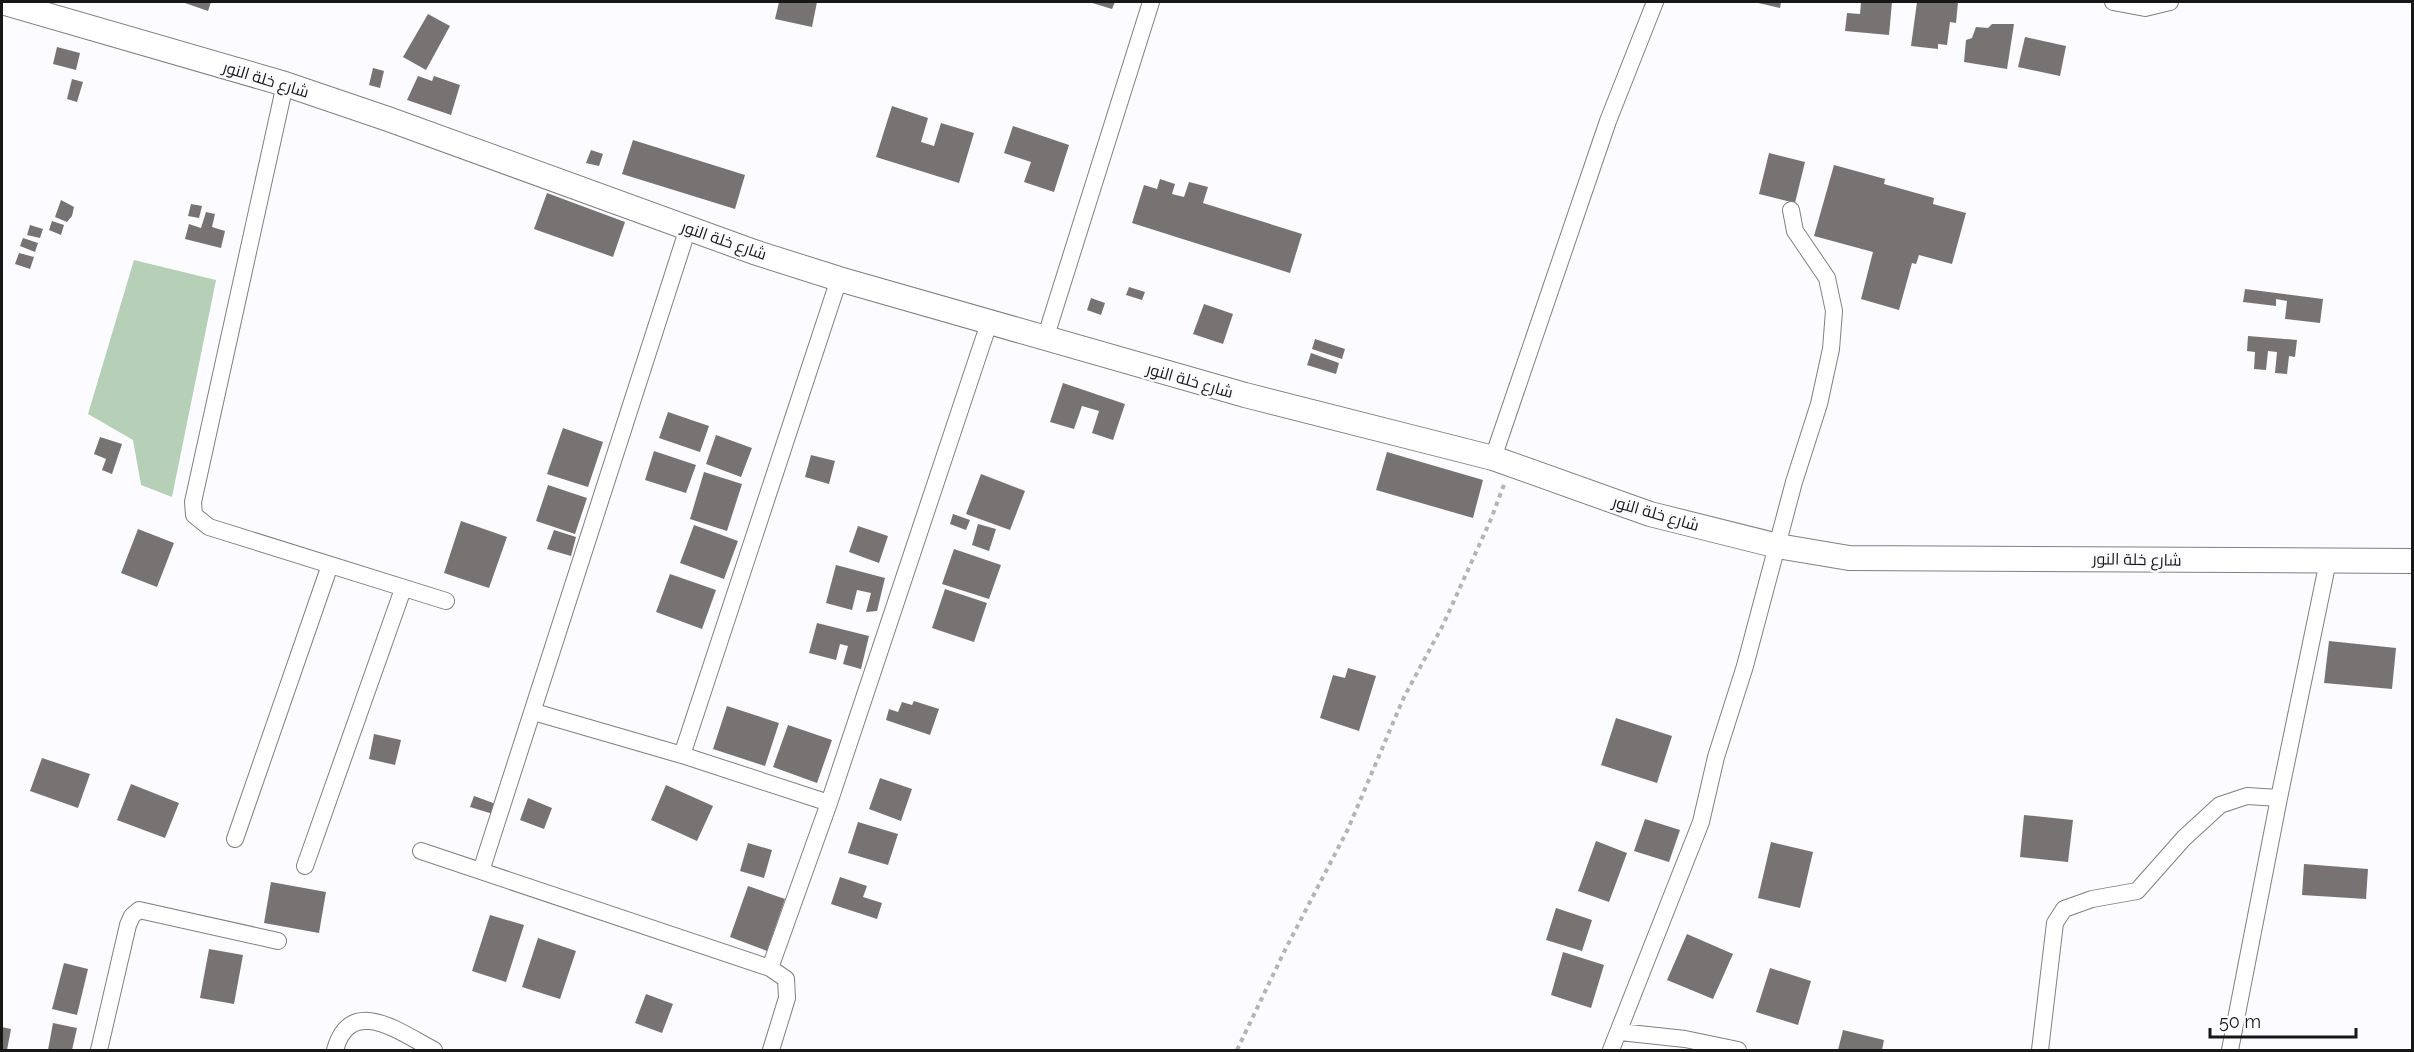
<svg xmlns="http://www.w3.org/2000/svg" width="2414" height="1052" viewBox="0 0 2414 1052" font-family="Raleway,Cairo,sans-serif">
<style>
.green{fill:#b5d0b7}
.building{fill:#777372}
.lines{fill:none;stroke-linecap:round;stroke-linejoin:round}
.street-casing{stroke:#807f83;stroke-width:18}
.secondary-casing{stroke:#807f83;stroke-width:26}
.path{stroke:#b4b3b6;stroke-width:4;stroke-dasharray:4.5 4.5;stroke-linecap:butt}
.street{stroke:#fff;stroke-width:16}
.secondary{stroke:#fff;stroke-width:24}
.labels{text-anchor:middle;stroke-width:5;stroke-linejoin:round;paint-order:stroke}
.street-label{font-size:16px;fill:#171718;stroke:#fcfbff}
</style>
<rect width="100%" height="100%" fill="#fcfbff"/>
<path class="green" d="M134,260l82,20 -44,217 -31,-12 -8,-45 -45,-26z"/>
<path class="building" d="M182,2h29l-3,9z
M779,2h38l-5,25 -37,-8z
M1089,2h26l-3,7z
M1754,2h27l-1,6z
M1861,2h31l-3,33 -44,-4 2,-18 13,1z
M1917,2h41l-2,21 -6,-1 -3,23 -9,-1v5l-27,-3z
M428,14l22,12 -24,44 -23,-13z
M1992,24h22l-7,45 -43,-7 2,-22 6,-2 4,-11 12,1z
M2025,37l41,9 -6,30 -42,-9z
M57,47l23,6 -4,17 -23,-6z
M373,68l11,3 -4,17 -11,-3z
M418,76l14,5 2,-5 26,9 -9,30 -44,-15z
M72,79l11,3 -6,20 -10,-3z
M892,106l36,12 -7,24 13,4 7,-23 33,10 -15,50 -83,-26z
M1013,126l56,19 -15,47 -30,-10 7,-20 -27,-9z
M633,140l112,35 -10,34 -113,-35z
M591,150l12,4 -4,12 -13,-3z
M1769,153l36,9 -10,41 -36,-9z
M1834,165l51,14 -1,5 50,14 -1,6 33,9 -14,51 -33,-9 -3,9 -4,-1 -13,47 -38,-11 12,-47 -59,-16z
M1160,179l15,5 -3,10 12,3 5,-15 19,5 -5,16 99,31 -12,39 -158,-50 12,-38 13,4z
M547,193l78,29 -12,35 -79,-28z
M61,200l13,7 -2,9 -5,6 -12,-5z
M191,204l11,2 -3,12 -11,-2z
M206,212l9,2 -3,13 13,4 -4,17 -36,-9 4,-15 12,4z
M52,221l12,4 -3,10 -12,-5z
M30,225l13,4 -3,9 -13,-3z
M23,238l15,5 -3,9 -15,-6z
M19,253l15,4 -4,12 -15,-5z
M1129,287l16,5 -3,8 -16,-5z
M2245,289l78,10 -3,24 -35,-4 2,-18 -11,-2v7l-33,-4z
M1091,298l14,5 -4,12 -14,-5z
M1204,304l29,10 -10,30 -30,-10z
M2248,336l49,4 -2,17 -6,-1 -2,18 -12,-1 2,-21 -9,-1 -2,19 -12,-1 1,-17 -8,-1z
M1315,339l30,10 -3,10 -30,-10z
M1311,353l28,10 -3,11 -29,-9z
M1063,383l62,21 -12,36 -21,-7 7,-22 -17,-5 -8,23 -24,-7z
M668,412l41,14 -9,26 -41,-14z
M563,428l40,14 -15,45 -41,-13z
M716,435l36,13 -11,29 -35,-13z
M100,437l22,7 -10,30 -10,-4 4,-11 -12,-5z
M654,451l42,14 -10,28 -41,-13z
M1387,452l96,28 -10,38 -97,-28z
M811,455l24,6 -6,23 -24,-7z
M704,472l38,12 -15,47 -37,-12z
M981,474l44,17 -15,39 -44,-16z
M548,485l39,13 -12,36 -39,-13z
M953,514l17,6 -4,10 -16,-6z
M461,521l46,16 -18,51 -45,-15z
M978,524l18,5 -7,22 -17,-6z
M694,525l44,16 -14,38 -44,-16z
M858,526l30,10 -9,27 -30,-11z
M138,529l36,14 -17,44 -36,-14z
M554,530l22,7 -5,19 -24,-7z
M954,549l47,16 -12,34 -47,-15z
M836,565l49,13 -8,33 -11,1 5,-19 -14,-3 -5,20 -26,-7z
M670,574l46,16 -14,39 -46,-17z
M945,589l42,14 -13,39 -42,-14z
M817,623l52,13 -8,33 -18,-5 5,-18 -8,-2 -4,16 -27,-7z
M2329,641l67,7 -4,41 -68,-6z
M1348,668l28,8 -17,55 -39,-13 13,-43 12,3z
M914,701l25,8 -9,26 -44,-15 3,-11 9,3 4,-10 10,3z
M727,706l52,17 -14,43 -52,-17z
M1616,718l56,18 -15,47 -56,-18z
M788,725l44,15 -15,43 -44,-16z
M374,734l27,6 -6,25 -26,-6z
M42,758l48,16 -12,34 -48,-17z
M880,778l32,11 -11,32 -32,-12z
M131,784l48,19 -14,35 -48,-18z
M666,785l47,21 -16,35 -46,-21z
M474,796l22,8 -3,10 -23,-7z
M528,798l24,10 -8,21 -24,-9z
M2024,815l49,5 -5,42 -48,-5z
M1645,819l35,11 -11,32 -35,-11z
M858,822l40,12 -10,31 -40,-12z
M1596,841l31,12 -18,49 -31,-11z
M1771,842l42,10 -13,56 -42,-10z
M748,843l24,7 -8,28 -24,-7z
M2304,864l64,5 -2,30 -64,-4z
M840,877l27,9 -4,11 19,6 -5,16 -46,-15z
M271,882l55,10 -7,41 -55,-10z
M748,886l37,13 -18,52 -37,-14z
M1556,908l36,12 -10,31 -36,-11z
M490,915l34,10 -18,57 -34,-11z
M1687,934l46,20 -20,45 -46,-19z
M538,938l38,13 -16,48 -38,-12z
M209,949l34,6 -9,49 -34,-6z
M1563,952l41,13 -13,43 -40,-13z
M64,963l24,6 -11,46 -25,-6z
M1770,968l41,13 -13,44 -42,-13z
M646,994l27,10 -11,29 -27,-10z
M53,1023l24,5 -5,22h-24z
M2,1027l9,2 -4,21h-5z
M1843,1030l41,10 -2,10h-44z"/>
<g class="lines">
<g class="street-casing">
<path id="street" d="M2113,2l32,6 25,-6
M285,84l-92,418 1,13 15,12 237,74
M1045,339l106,-337
M1493,458l115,-337 47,-119
M534,712l148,43 147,48
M682,755l157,-476
M235,839l95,-274
M421,851l349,117 16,11 1,19 -16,52
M305,866l98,-277
M481,871l207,-643
M770,968l59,-165 160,-480
M1620,1032l65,7 53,11
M99,1050l29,-125 4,-9 7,-6 139,31
M335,1050c16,-56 66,-17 99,0
M1611,1050l90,-228 15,-65 29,-91 49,-184 25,-78 12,-55 3,-38 -7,-33 -32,-47 -4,-21
M2040,1050l15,-127 9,-14 28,-10 45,-8 47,-53 36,-33 27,-9 32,2
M2230,1050l49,-252 49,-237"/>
</g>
<g class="secondary-casing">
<path id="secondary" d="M2,2l283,82 103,35 366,133 85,27 406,116 248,63 157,56 128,32 71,12 563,3"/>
</g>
<path class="path" d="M1237,1050l48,-100 63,-121 56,-132 39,-72 48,-106 14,-37"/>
<use href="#street" class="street"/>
<use href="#secondary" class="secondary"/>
</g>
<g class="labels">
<g class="street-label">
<text transform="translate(266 79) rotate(17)" y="6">شارع خلة النور</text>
<text transform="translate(724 240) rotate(19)" y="6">شارع خلة النور</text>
<text transform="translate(1190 380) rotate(16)" y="6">شارع خلة النور</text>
<text transform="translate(1656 513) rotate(16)" y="6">شارع خلة النور</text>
<text transform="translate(2137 559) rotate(1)" y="6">شارع خلة النور</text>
</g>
</g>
<rect width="2414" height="1052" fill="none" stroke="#171718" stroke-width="6"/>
<path d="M2210 1028v9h146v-9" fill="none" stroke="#171718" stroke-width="3"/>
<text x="2219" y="1028" font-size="18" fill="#171718" stroke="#fcfbff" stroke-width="4.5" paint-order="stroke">50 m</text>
</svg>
